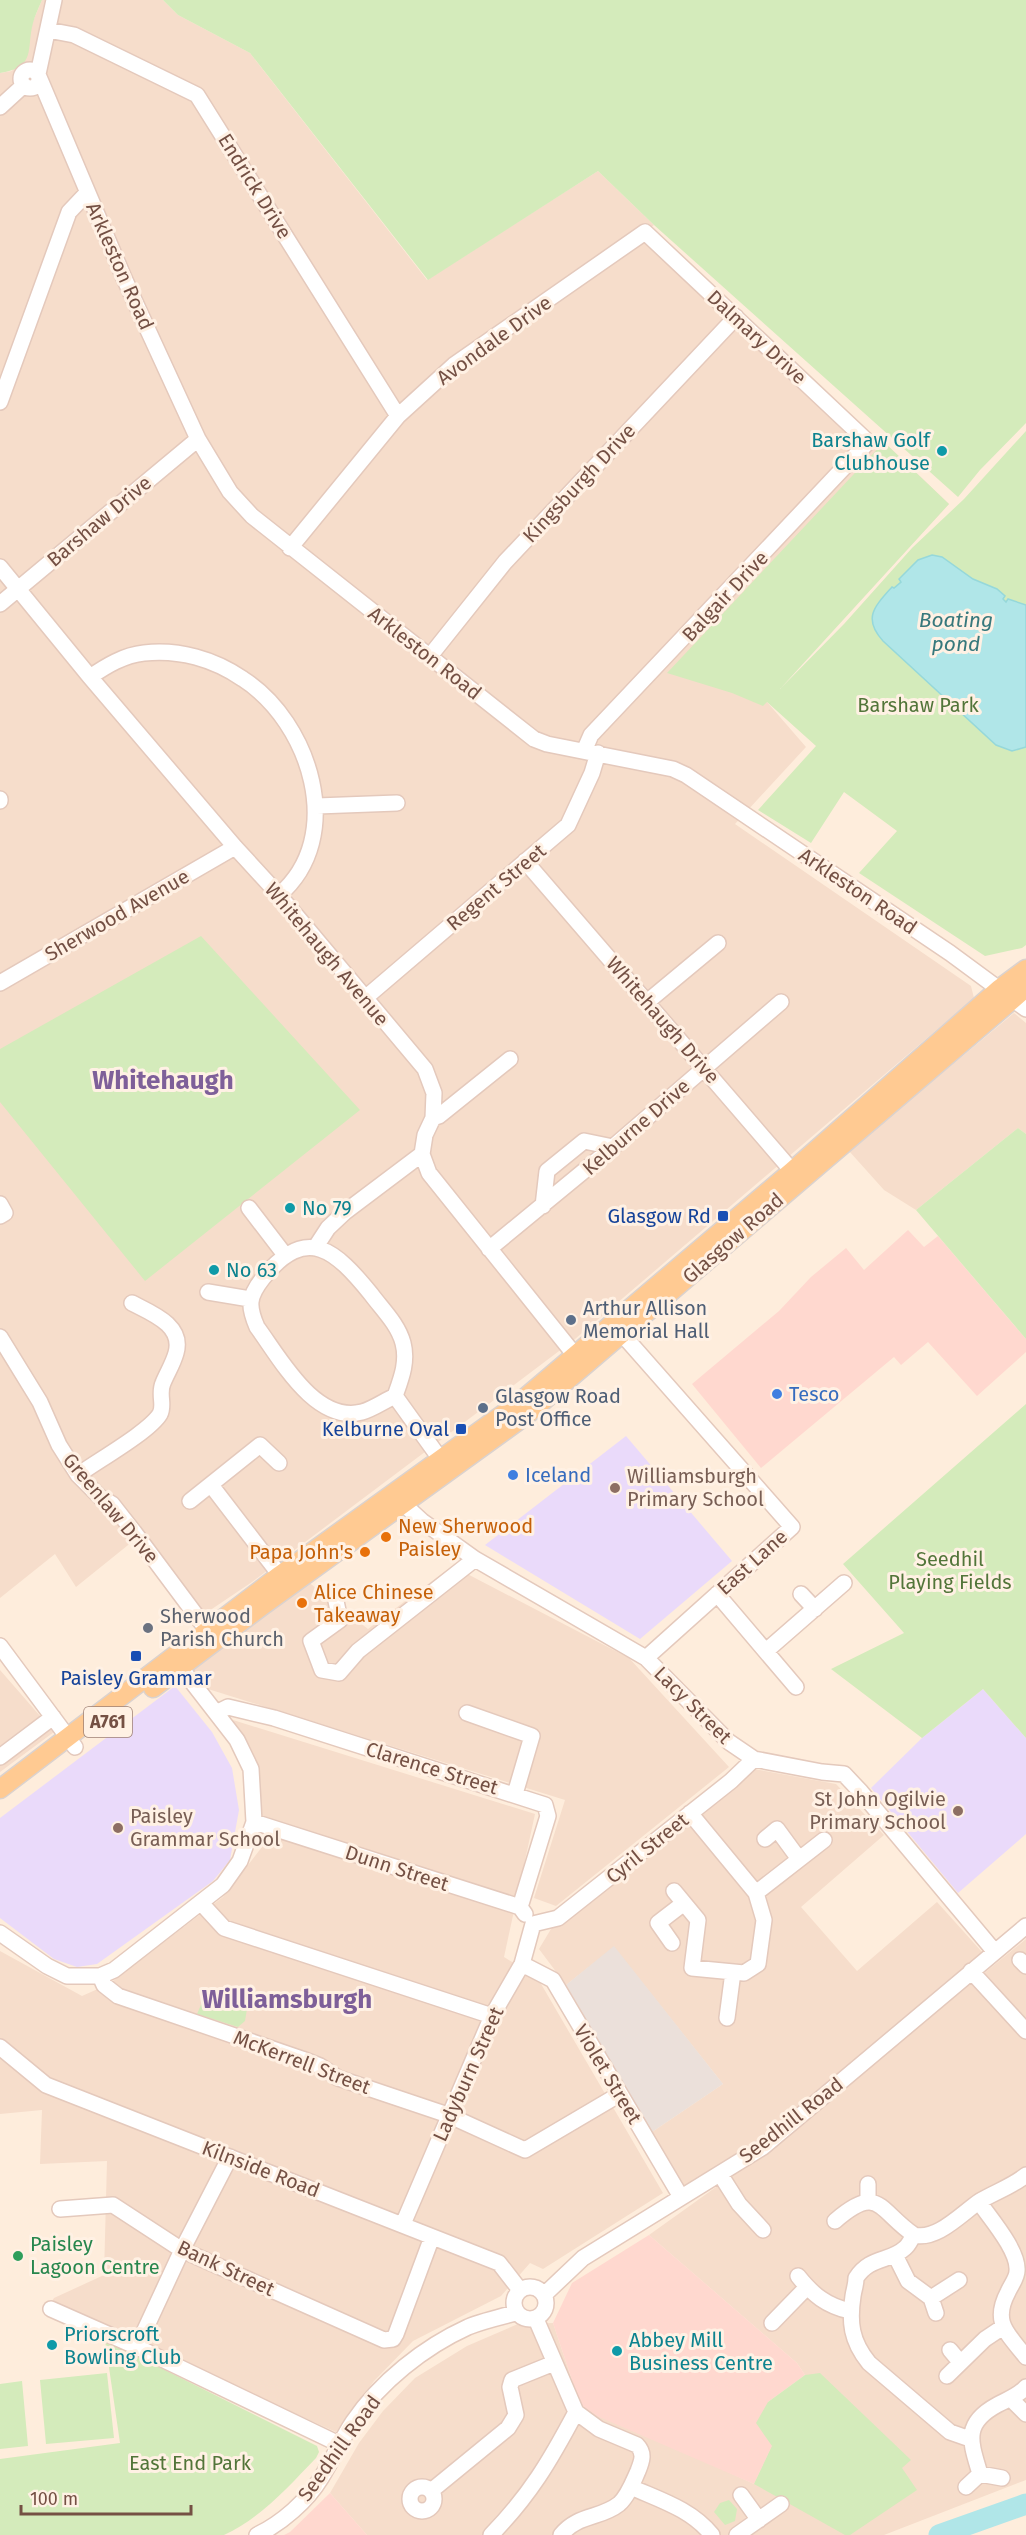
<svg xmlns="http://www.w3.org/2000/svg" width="1026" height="2535" viewBox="0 0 1026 2535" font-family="'Fira Sans',sans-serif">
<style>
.residential{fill:#f6ddcb}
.commercial{fill:#ffd8cf}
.industrial{fill:#ebe0da}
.education{fill:#eadafa}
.green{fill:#d4ebbb}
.water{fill:#b0e6e8;stroke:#96d8da;stroke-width:1.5}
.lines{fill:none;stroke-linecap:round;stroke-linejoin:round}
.river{stroke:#b0e6e8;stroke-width:21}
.minor-casing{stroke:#e4c9bc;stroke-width:18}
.major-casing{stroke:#dbd2ce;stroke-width:21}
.minor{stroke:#fff;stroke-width:15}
.major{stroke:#ffca92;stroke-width:18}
.culture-dot{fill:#0f9aa8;stroke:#fff1e4;stroke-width:2}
.transit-dot{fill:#1a4fb4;stroke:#fff1e4;stroke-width:2}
.service-dot{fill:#5c6f8a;stroke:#fff1e4;stroke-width:2}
.shop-dot{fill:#3f7fe0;stroke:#fff1e4;stroke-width:2}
.education-dot{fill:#8d6e63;stroke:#fff1e4;stroke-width:2}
.food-dot{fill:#e8710a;stroke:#fff1e4;stroke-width:2}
.worship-dot{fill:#6b7280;stroke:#fff1e4;stroke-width:2}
.leisure-dot{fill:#2e9e5b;stroke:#fff1e4;stroke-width:2}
.labels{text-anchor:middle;stroke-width:6;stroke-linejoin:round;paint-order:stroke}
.shield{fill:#fff1e4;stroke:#9e8074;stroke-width:1.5}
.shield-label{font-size:18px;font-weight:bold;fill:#745044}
.street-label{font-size:20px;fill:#745044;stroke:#fff1e4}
.culture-label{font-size:20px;fill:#0d838f;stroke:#fff1e4;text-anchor:start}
.park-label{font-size:20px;fill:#527539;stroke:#fff1e4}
.transit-label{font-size:20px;fill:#164399;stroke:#fff1e4;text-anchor:end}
.service-label{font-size:20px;fill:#4e5e75;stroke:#fff1e4;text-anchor:start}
.shop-label{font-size:20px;fill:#366cbe;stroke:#fff1e4;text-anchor:start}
.education-label{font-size:20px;fill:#785e54;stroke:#fff1e4;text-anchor:start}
.food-label{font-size:20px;fill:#c56008;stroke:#fff1e4;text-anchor:start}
.worship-label{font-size:20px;fill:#5b616d;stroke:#fff1e4;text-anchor:start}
.leisure-label{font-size:20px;fill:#27864d;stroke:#fff1e4;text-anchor:start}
.water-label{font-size:21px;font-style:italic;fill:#37787c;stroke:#fff1e4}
.district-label{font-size:26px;font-weight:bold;fill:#7e5f99;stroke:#fff1e4}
</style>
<rect width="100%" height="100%" fill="#feeddc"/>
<path class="residential" d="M42,0h121l15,15 72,38 177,227 171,-109 56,54 -9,7 223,210h16l65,62 -182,198 39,45 -71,77 236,162 3,12 -399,341 -323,243 -49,33 -60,-82 -67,54 -21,-33 -55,44v-1525l12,-2z
M1014,1013l12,10v111l-8,-6 -102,82 -32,-20 -35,-39z
M452,1566l177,92 100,109 -173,139 -22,-8 31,-98 -357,-111 -19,-24 118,-84 61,48z
M0,1670l54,62 -54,40z
M233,1720l302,94 -31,143 33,20 126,216 -120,76 -13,-6 -29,33 -88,45 -39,40 -38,51 -285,-129 3,-5 50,-23 3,-114 -67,3 2,-54 -42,4v-163l82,45 27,-12 114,-87 39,-50 -2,-41z
M754,1769l82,15 48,51 -83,72 56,64 80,-69 45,50 -209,178 -88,57 -33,-55 71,-48 -109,-137 -48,38 -27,-36 12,-20z
M1026,1939v541l-142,55h-517l-37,-42 29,-50 24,-32 32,-33 52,-32 51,-22 35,-1 27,81 174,80 51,-109 -8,-12 -148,-128 116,-83z"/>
<path class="commercial" d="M908,1230l16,17 14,-11 88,103v13l-49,44 -49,-54 -27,23 -7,-8 -133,111 -69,-84 87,-73 32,-34 35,-29 18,22z
M649,2235l148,128 8,12 -37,27 4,44 -18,38 -157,-68 -17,-12 -27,-81 19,-40z
M330,2493l37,42h-83l6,-3z"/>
<path class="industrial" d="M614,1946l109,138 -71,48 -86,-147z"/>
<path class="education" d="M626,1436l106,125 -92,78 -155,-94z
M175,1686l37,46 20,36 7,42 -9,50 -17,21 -116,83 -20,3 -23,-8 -54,-41v-100z
M983,1689l43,49v96l-68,59 -87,-105 51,-50z"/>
<path class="green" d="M0,0h42c-3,7 -7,15 -9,23 -7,26 4,44 -33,50z
M163,0h863v423l-46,47 -22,27 -304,-272 -56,-54 -170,109 -178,-227 -72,-38z
M1026,431v514l-4,3 -37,8 -126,-83 38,-42 -53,-39 -33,51 -53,-33 58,-64 -49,-44 -4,4 -31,-13 -65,-20 217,-231 65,62 -169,185 64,-65 68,-76 52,-49z
M201,936l159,174 -215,171 -145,-179v-53z
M1018,1128l8,6v205l-110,-129z
M1026,1404v334l-43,-49 -61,49 -91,-69 73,-36 -61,-69z
M215,1994l15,11 11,-3 6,7 -2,12 -7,6 -41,-13 7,-16z
M105,2340l212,106 2,6 -3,6c-29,30 -54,59 -92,77h-224v-76l120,-16z
M107,2373l7,65 -68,6 -6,-64z
M820,2373l91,87 -9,8 15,22 -67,45h-5l-91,-51 18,-38 -16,-23 12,-21 37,-27z
M22,2381l6,65 -28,3v-65z
M729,2500l8,9 -2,12 -10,4 -11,-13 6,-9z"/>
<path class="water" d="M932,555l10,2 31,22 24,10 8,7 -2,3 3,3 2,-3 18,6v142l-14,4 -16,-6 -113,-104c-21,-23 -8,-35 9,-54l2,1 7,-6 -2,-3 19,-19z"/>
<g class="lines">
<path class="river" d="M939,2535l87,-31"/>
<g class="minor-casing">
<path id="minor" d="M48,30l26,5 123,60 201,321
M21 79a9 9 0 1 1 18 0a9 9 0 1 1-18 0Z
M38,74l16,-74
M39,77l85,201 74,161 32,53 22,24 282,223 13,5 126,25 13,6 264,178 76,56
M0,107l24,-22
M0,402l69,-190 18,-19
M290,548l108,-132 56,-51 191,-133 223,210 -277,293 -7,16
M0,567l90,110 145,170 44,48 146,174 9,24 -1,25 -8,17 -3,19 7,19 153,191
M0,604l198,-165
M430,656l75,-94 231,-245
M90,677c16,-11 34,-22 54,-24 35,-4 70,6 99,26 67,43 104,158 36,216
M0,799v2
M317,806l80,-3
M525,861l275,319
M0,983l235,-136
M364,999l204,-174 24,-52 6,-20
M647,1002l71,-59
M433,1118l6,-2 71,-57
M0,1204l5,9 -5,3
M543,1206l4,-35 37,-30 29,6
M249,1208l36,47
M315,1248l13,-20 17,-16 77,-58
M489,1249l124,-102 168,-145
M208,1292l42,7
M615,1326l177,201 -146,131
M0,1337l40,65 19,43 19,30 22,22 12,7 22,28 79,106
M395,1396c-11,5 -22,13 -33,16 -47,12 -82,-54 -105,-85 -9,-21 -9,-30 6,-49 44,-55 73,-27 108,16 11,15 27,30 32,49 5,19 -2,36 -8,53l51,71
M78,1475c19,-14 71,-43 82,-61 5,-9 -2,-20 3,-31 4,-10 10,-19 13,-30 8,-28 -25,-40 -44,-50
M211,1485l69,90
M397,1498l25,23 53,38 171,99 83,84 25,17 68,13 22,2 17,18 134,160
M190,1501l70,-56 19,18
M717,1594l79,93
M801,1594l14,15
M336,1601l4,19 -29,21 11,29 17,3 19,-22 117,-92
M0,1646l75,101
M766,1651l78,-68
M216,1713l12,-6 46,11 271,87 3,11 -28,91
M467,1713l65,23 -17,58
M0,1757l53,-40
M254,1822l266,85 5,7
M765,1839l12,-10 22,30
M674,1891l24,29 -6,48 52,5 14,-9 6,-44 -8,-27 -66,-80
M756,1893l68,-53
M202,1904l22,24 268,88
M533,1924l25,-6 173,-137 23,-22
M0,1933l47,33 20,10h33l4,9 14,11 184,63 18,7 18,12 110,37 77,35 95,-56
M672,1943l-14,-20 26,-20
M1020,1960l6,6
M522,1964l31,16 128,217
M971,1971l55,60
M100,1976l14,-6 109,-85 17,-24 14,-39 -3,-53 -14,-29 -62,-80
M727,2018l6,-46
M0,2047l46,38 453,178 21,27
M720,2174l19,30 24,26
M868,2184v17
M979,2202c11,16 40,49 38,69 0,7 -6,14 -9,21 -16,30 -1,41 18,65
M60,2209l53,-4 69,45 202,90 9,-1 3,-5 36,-97
M835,2221c44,-38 43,-11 79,14 23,6 48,-22 66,-34 15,-9 33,-15 46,-26
M403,2224l89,-208 30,-52 11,-40
M914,2235c-3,4 -5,10 -9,13 -15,14 -35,8 -49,30 0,7 -2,11 -3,18 -4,26 -2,45 16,67l81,69 20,7
M895,2255l13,26 23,17 5,15
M798,2276c15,19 29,30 52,35
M514 2303a16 16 0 1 1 32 0a16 16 0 1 1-32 0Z
M544,2295l39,-37 180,-111 263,-221
M931,2298l28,-18
M51,2309l86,38 202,97
M536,2319l40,93 23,17 38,16c8,8 5,16 1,26 -5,11 -10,25 -19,33 -19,15 -41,10 -58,31
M772,2323l35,-36
M137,2347l45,-97 48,-93
M950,2350l10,12
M947,2376l38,-37 18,-12
M1011,2399l15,15
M980,2474c-9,-31 -18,-50 17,-69 11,-6 21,-9 29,-18
M631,2487c29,13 60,22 81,48
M966,2487l14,-13 22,4
M410 2499a12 12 0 1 1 24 0a12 12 0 1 1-24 0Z
M431,2491l77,-63 8,-13 -6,-28 2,-7 42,-17
M741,2495l18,25
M257,2535c25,-12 50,-34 64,-57 12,-19 20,-38 32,-56 27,-40 71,-75 115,-95 15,-6 32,-10 48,-14
M491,2535c39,-40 59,-74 85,-123
M737,2535l44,-31"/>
</g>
<g class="major-casing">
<path id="major" d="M153,1688l109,-82 267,-193 497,-425
M0,1789l280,-214 240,-173 272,-231 207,-182 27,-20"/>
</g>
<use href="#minor" class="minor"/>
<use href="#major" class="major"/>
</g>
<g class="culture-dot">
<circle cx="942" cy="451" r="6"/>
<circle cx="290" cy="1208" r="6"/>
<circle cx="214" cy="1270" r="6"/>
<circle cx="52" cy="2345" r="6"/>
<circle cx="617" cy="2351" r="6"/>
</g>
<g class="transit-dot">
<rect x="717" y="1210" width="12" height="12" rx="3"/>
<rect x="455" y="1423" width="12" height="12" rx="3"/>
<rect x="130" y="1650" width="12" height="12" rx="3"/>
</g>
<g class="service-dot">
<circle cx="571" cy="1320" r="6"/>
<circle cx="483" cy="1408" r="6"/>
</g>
<g class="shop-dot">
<circle cx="777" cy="1394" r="6"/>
<circle cx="513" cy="1475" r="6"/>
</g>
<g class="education-dot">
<circle cx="615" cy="1488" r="6"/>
<circle cx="958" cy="1811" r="6"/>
<circle cx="118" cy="1828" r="6"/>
</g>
<g class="food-dot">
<circle cx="386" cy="1537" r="6"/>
<circle cx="365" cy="1552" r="6"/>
<circle cx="302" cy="1603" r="6"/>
</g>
<circle class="worship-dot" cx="148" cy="1628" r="6"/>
<circle class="leisure-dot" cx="18" cy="2256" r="6"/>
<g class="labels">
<rect class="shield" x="84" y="1707" width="48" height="30" rx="4.5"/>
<g class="shield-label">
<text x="108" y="1728">A761</text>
</g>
<g class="street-label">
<text transform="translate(255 186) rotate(58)" y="7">Endrick Drive</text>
<text transform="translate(120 266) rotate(66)" y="7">Arkleston Road</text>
<text transform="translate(757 337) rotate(43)" y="7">Dalmary Drive</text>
<text transform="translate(494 340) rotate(-36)" y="7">Avondale Drive</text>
<text transform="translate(579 483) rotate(-47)" y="7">Kingsburgh Drive</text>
<text transform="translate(99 521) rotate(-40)" y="7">Barshaw Drive</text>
<text transform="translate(725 596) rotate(-47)" y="7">Balgair Drive</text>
<text transform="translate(425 653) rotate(38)" y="7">Arkleston Road</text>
<text transform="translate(496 887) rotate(-40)" y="7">Regent Street</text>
<text transform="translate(858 891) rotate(34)" y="7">Arkleston Road</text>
<text transform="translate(117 915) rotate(-30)" y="7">Sherwood Avenue</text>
<text transform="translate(327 954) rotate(50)" y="7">Whitehaugh Avenue</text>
<text transform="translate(663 1020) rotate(49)" y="7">Whitehaugh Drive</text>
<text transform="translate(636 1127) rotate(-41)" y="7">Kelburne Drive</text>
<text transform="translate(733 1238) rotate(-41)" y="7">Glasgow Road</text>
<text transform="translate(111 1508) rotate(50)" y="7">Greenlaw Drive</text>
<text transform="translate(752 1562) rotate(-42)" y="7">East Lane</text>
<text transform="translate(693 1705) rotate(45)" y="7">Lacy Street</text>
<text transform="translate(432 1768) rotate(17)" y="7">Clarence Street</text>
<text transform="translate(647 1848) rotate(-39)" y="7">Cyril Street</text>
<text transform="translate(397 1868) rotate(18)" y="7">Dunn Street</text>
<text transform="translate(302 2062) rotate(21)" y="7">McKerrell Street</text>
<text transform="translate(468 2074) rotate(-66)" y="7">Ladyburn Street</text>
<text transform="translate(608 2074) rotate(59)" y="7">Violet Street</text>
<text transform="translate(791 2120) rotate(-38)" y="7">Seedhill Road</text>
<text transform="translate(261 2169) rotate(21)" y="7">Kilnside Road</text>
<text transform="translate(226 2268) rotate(25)" y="7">Bank Street</text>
<text transform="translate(339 2448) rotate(-54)" y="7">Seedhill Road</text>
</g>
<g class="culture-label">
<text x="930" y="447" text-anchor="end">Barshaw Golf<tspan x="930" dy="23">Clubhouse</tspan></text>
<text x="302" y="1215">No 79</text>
<text x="226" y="1277">No 63</text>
<text x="64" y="2341">Priorscroft<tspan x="64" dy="23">Bowling Club</tspan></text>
<text x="629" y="2347">Abbey Mill<tspan x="629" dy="23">Business Centre</tspan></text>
</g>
<g class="park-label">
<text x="918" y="712">Barshaw Park</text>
<text x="950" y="1566">Seedhil<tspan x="950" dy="23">Playing Fields</tspan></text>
<text x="190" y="2470">East End Park</text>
</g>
<g class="transit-label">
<text x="711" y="1223">Glasgow Rd</text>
<text x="449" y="1436">Kelburne Oval</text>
<text x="136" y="1685" text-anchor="middle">Paisley Grammar</text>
</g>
<g class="service-label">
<text x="583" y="1315">Arthur Allison<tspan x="583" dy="23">Memorial Hall</tspan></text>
<text x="495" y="1403">Glasgow Road<tspan x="495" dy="23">Post Office</tspan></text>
</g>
<g class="shop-label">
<text x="789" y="1401">Tesco</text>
<text x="525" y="1482">Iceland</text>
</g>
<g class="education-label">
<text x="627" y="1483">Williamsburgh<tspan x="627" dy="23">Primary School</tspan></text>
<text x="946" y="1806" text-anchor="end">St John Ogilvie<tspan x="946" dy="23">Primary School</tspan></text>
<text x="130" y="1823">Paisley<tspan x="130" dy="23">Grammar School</tspan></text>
</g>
<g class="food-label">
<text x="398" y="1533">New Sherwood<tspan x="398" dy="23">Paisley</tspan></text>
<text x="353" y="1559" text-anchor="end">Papa John's</text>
<text x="314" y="1599">Alice Chinese<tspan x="314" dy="23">Takeaway</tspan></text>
</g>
<g class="worship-label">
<text x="160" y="1623">Sherwood<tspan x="160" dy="23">Parish Church</tspan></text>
</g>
<g class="leisure-label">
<text x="30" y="2251">Paisley<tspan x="30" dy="23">Lagoon Centre</tspan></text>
</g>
<g class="water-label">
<text x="956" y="627">Boating<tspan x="956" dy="24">pond</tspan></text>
</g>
<g class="district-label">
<text x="163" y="1089">Whitehaugh</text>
<text x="287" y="2008">Williamsburgh</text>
</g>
</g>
<path d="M21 2505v9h170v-9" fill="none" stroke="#745044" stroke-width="3"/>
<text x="30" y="2505" font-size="18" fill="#745044" stroke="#fff1e4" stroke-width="4.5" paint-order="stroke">100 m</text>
</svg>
